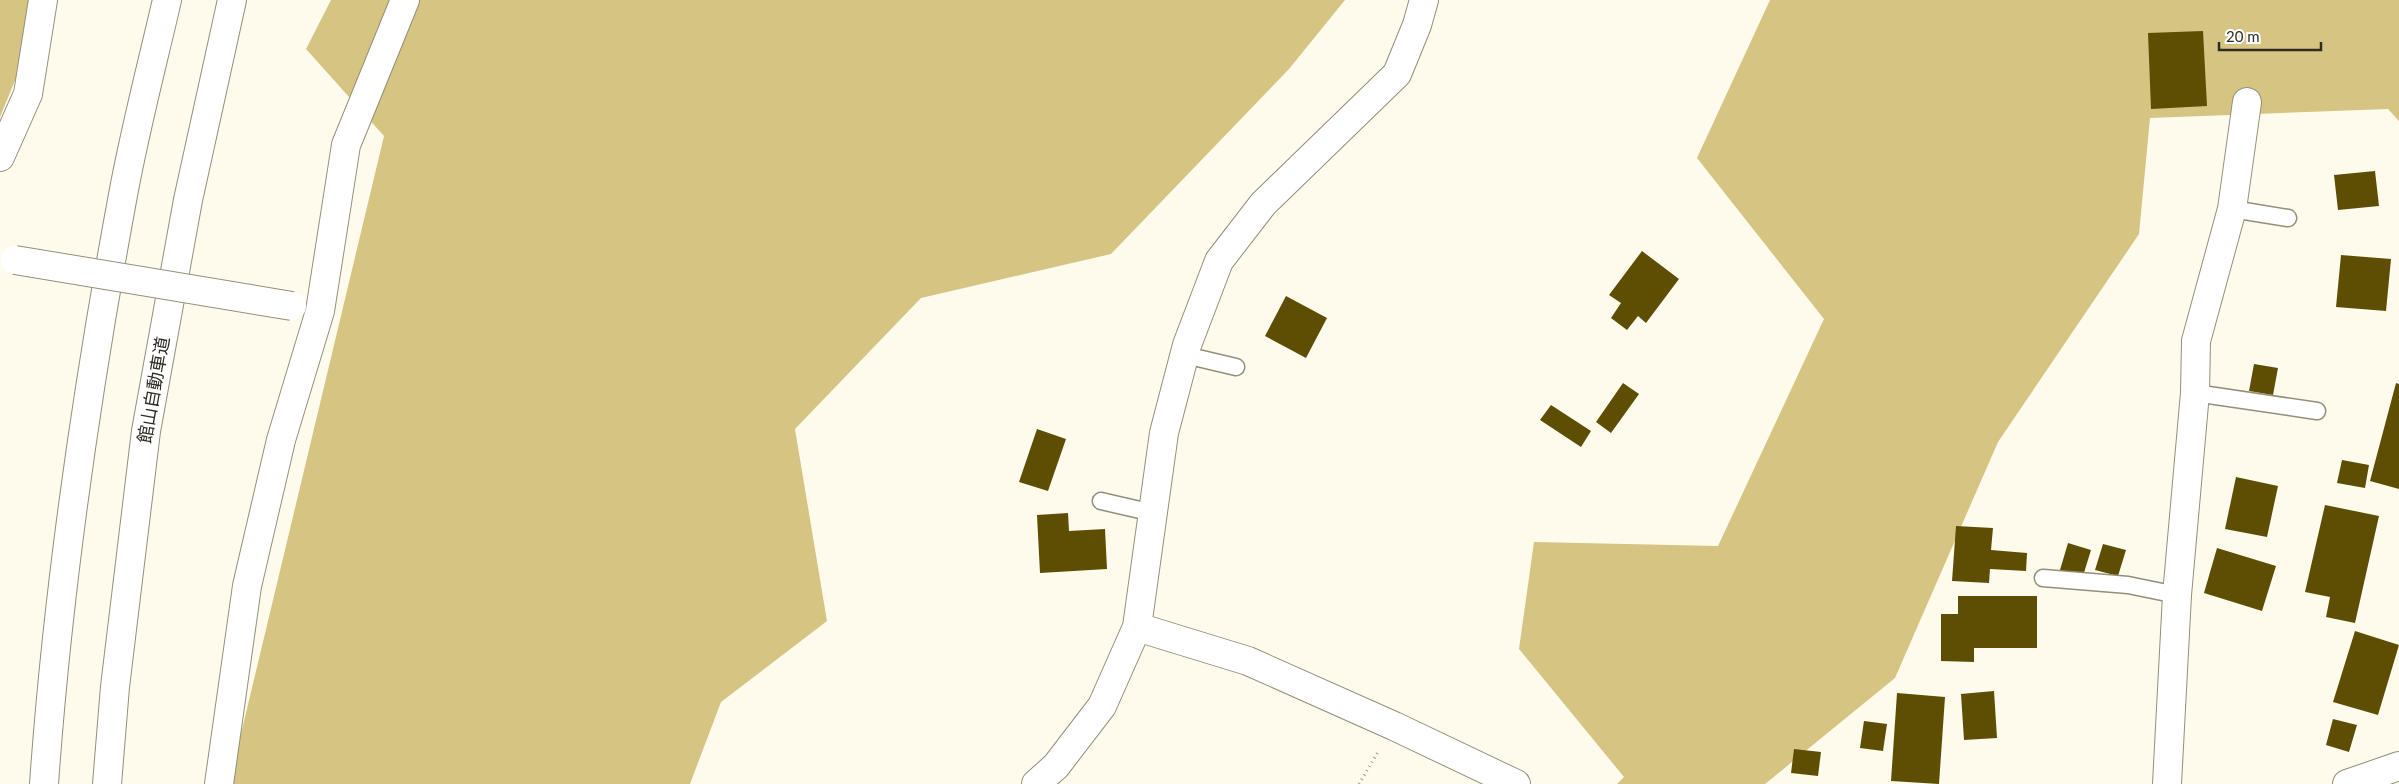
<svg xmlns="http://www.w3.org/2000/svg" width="2399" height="784" viewBox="0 0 2399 784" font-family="Lato,'Noto Sans JP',sans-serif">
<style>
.forest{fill:#d5c482}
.building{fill:#5e4e03}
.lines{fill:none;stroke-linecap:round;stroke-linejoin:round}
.service-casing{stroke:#948e7a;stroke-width:19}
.minor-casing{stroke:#948e7a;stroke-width:30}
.motorway-casing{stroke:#948e7a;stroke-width:30}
.path{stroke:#a19e92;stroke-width:3;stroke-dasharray:1 4;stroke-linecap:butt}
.service{stroke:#fff;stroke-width:16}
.minor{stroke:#fff;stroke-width:28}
.motorway{stroke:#fff;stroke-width:28}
.minor-bridge-casing{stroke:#948e7a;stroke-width:30;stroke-linecap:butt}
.minor-bridge{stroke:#fff;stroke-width:28}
.labels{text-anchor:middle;stroke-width:5;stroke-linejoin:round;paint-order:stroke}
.street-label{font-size:18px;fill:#2e2c23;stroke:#fff}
</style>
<rect width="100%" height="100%" fill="#fefbed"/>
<path class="forest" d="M0,0h48l-48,117z
M331,0h1014l-56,69 -178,185 -190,44 -126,131 32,192 -106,81 -31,82h-461l155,-648 -78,-87z
M1770,0h629v121l-11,-12 -238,9 -11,116 -141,208 -103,236 -130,106h-148l7,-7 -105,-128 15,-107 184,4 106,-227 -127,-161z"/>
<path class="building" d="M2203,31l4,75 -56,3 -3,-76z
M2375,171l4,35 -41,4 -4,-35z
M1642,251l37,28 -33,44 -8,-7 -11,14 -16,-12 10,-15 -12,-8z
M2341,255l50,4 -5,52 -50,-4z
M1286,296l41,22 -21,40 -41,-22z
M2254,364l24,4 -5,27 -24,-4z
M1623,383l16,11 -28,39 -15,-11z
M2396,383l3,1v105l-29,-8z
M1551,405l40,26 -10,16 -41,-27z
M1037,429l29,10 -18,52 -29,-9z
M2342,460l27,5 -4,23 -28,-5z
M2236,477l42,9 -11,51 -42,-8z
M2325,505l54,11 -24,107 -29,-6 4,-20 -25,-5z
M1068,513l1,18 36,-2 2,40 -67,4 -3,-58z
M1956,526l37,2 -2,22 36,3 -1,18 -36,-2 -1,14 -37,-2z
M2068,543l23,7 -8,26 -23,-6z
M2103,544l23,6 -8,26 -23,-6z
M2217,548l59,18 -14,45 -58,-18z
M1958,596h79v52h-63v14l-33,-1v-47h17z
M2355,631l44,14 -21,70 -45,-13z
M1994,691l3,47 -33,2 -3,-46z
M1897,693l48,4 -6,87 -48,-3z
M2333,719l24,6 -8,27 -23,-7z
M1864,721l23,3 -4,27 -23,-3z
M1794,749l27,3 -3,24 -27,-3z"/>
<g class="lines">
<g class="service-casing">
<path id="service" d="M2232,209l56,9
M1185,355l51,12
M2195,393l122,18
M1101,501l52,12
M2043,578l85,7 49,10"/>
</g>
<g class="minor-casing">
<path id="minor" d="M0,157l28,-63 15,-94
M1137,627l111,34 146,65 122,58
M219,784l28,-198 34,-146 39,-129 26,-166 59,-145
M1036,784l20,-18 46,-60 35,-79 27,-194 23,-88 32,-84 44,-57 134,-130 20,-49 7,-25
M2167,784l10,-189 18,-202 1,-52 36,-132 15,-107
M2347,784l52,-18"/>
</g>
<g class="motorway-casing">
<path id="motorway" d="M44,784c14,-198 43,-395 79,-589 12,-66 29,-130 44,-195
M107,784l8,-97 31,-256 42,-231 44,-200"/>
</g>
<path class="path" d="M1359,784l19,-32"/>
<use href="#service" class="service"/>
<use href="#minor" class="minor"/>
<use href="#motorway" class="motorway"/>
<g class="minor-bridge-casing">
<path id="minor-bridge" d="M15,260l277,46"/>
</g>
<use href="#minor-bridge" class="minor-bridge"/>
</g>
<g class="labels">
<g class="street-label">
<text transform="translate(154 390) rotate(-80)" y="6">館山自動車道</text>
</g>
</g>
<path d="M2219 42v8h102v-8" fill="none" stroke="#2e2c23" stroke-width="2.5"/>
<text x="2226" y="42" font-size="15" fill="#2e2c23" stroke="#ffffff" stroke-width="4" paint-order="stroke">20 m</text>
</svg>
